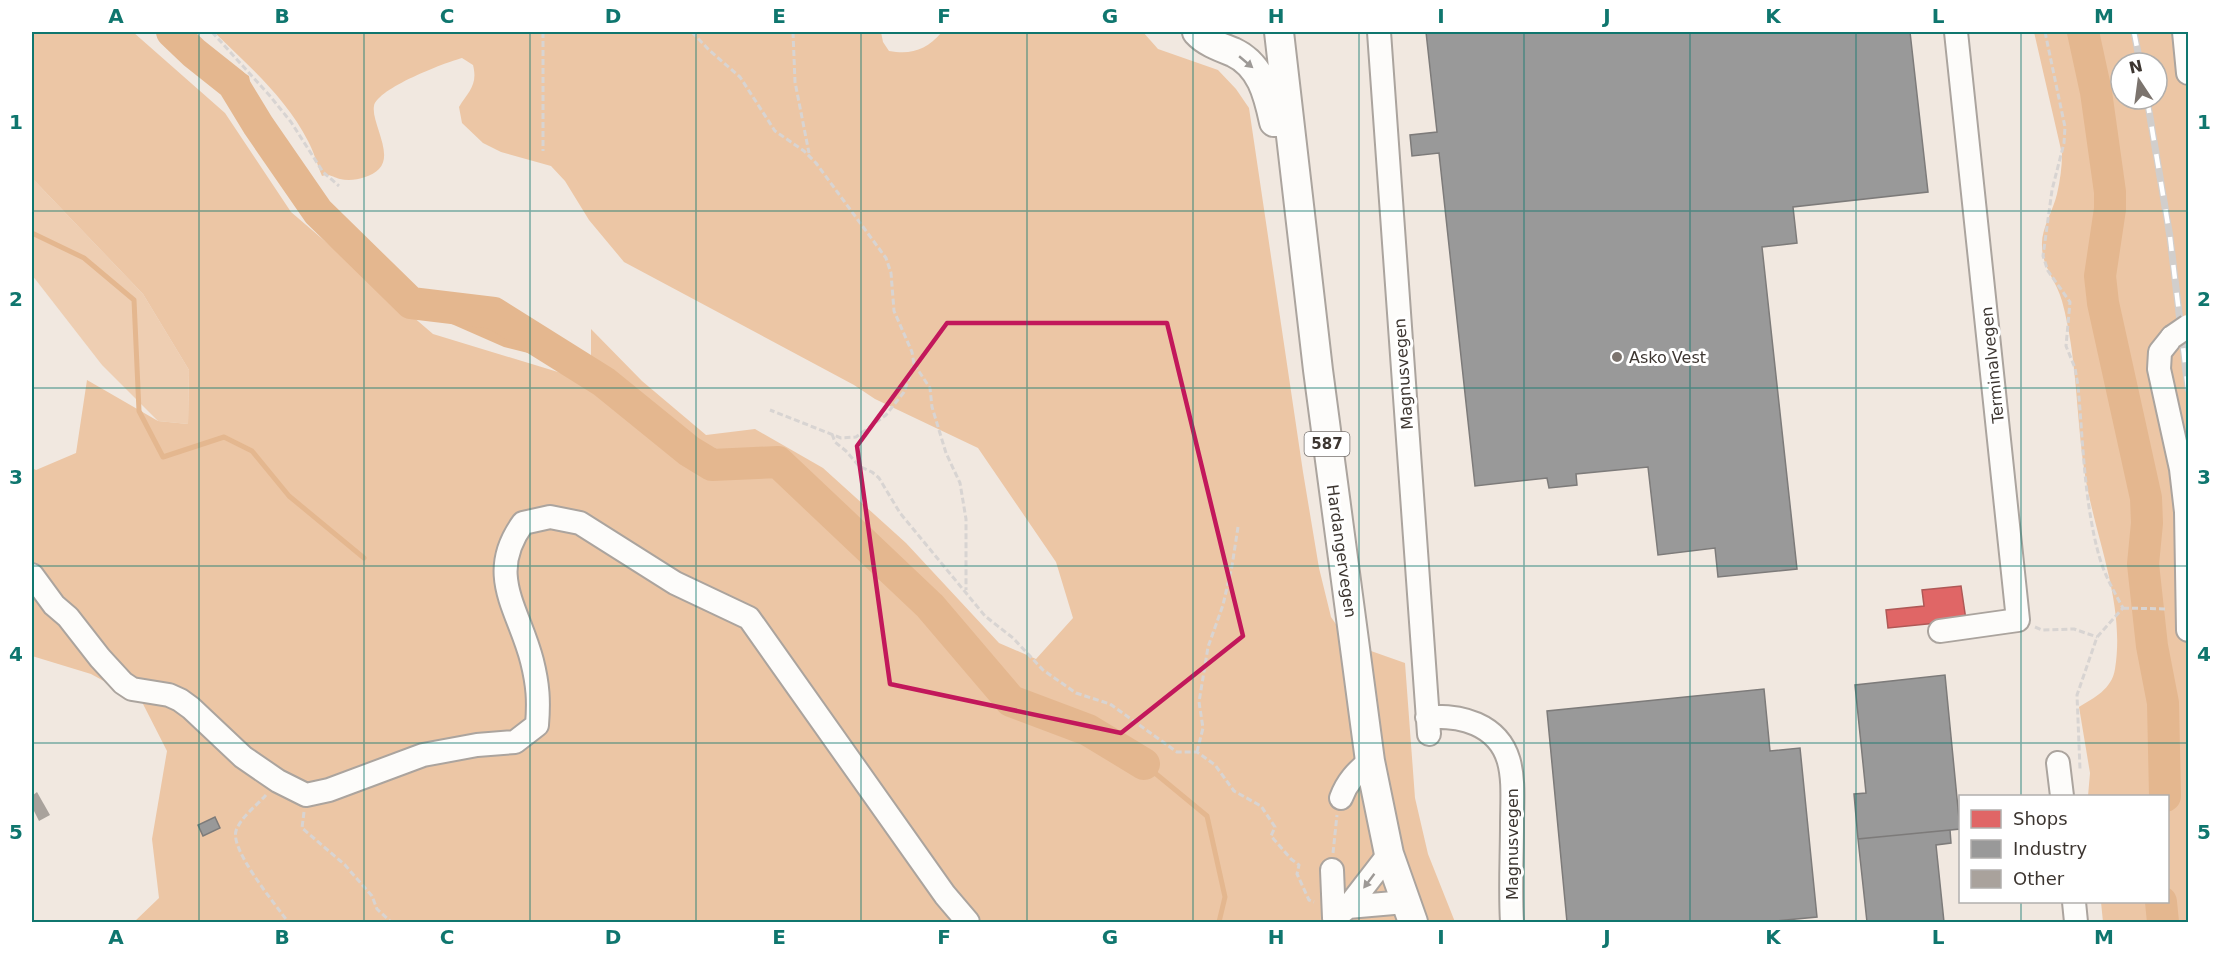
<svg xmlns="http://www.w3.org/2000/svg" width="2220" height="954" viewBox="0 0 2220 954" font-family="'DejaVu Sans',sans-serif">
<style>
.green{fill:#eeceb2}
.forest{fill:#ecc6a5;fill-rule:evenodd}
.water{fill:#e4b78f}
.shops{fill:#e06666;stroke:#af5856;stroke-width:1.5}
.industry{fill:#999;stroke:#7d7b7a;stroke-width:1.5}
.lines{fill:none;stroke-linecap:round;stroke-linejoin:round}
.stream{stroke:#e4b78f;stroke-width:5}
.river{stroke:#e4b78f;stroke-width:32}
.building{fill:#a9a29c}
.minor-casing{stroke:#aba49e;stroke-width:26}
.major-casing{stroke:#aba49e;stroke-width:32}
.path{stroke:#d8d4d2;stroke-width:3;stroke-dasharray:6 3;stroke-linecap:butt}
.minor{stroke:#fdfcfa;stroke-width:22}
.major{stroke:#fdfcfa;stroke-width:28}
.rail-casing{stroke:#d1cecc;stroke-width:7}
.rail{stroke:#fff;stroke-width:4.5;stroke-dasharray:14;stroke-linecap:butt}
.minor-bridge-casing{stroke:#aba49e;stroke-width:26;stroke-linecap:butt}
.minor-bridge{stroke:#fdfcfa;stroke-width:22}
.oneway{fill:#9d9996}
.marked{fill:none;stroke:#c2185b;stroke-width:4.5;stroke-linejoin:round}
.grid{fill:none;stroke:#0f766e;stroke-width:1.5;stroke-opacity:0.55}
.poi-dot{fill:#7c746e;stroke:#fff;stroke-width:2}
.labels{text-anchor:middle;stroke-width:6;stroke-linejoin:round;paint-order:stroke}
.shield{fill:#fff;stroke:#77726f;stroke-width:1.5}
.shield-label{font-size:15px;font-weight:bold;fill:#3d3631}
.poi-label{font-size:16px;fill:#3d3631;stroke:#fff;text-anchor:start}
.street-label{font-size:16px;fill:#3d3631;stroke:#fff}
.neatline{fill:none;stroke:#0f766e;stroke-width:2}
.grid-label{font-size:20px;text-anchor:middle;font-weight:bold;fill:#0f766e}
</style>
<rect width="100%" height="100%" fill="#f1e8e0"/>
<path class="green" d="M32,178l111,116 46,76 -1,54 -30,-3 -56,-56 -70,-90z"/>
<path class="forest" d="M32,32h101l92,81 66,99 142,122 161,49 9,-1 -12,-20v-33l51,52 64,54 49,-6 68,39 83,75 93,100 37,16 37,-41 -17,-56 -78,-114 -103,-49 -21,-14 -230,-123 -35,-42 -24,-39 -14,-15 -50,-14 -18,-9 -21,-20 -3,-16c10,-16 19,-22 14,-42l-11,-7c-18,5 -84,30 -88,48 -3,16 20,48 5,63 -9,9 -27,13 -39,10 -7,-2 -11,-6 -18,-3 -5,-12 -8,-24 -14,-35 -22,-43 -60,-76 -94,-109h667l2,10 6,9c23,4 37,-1 53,-19h201l15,17 60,21 18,19 13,19 54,364 16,96 12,49 15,22 25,12 34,12 10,135 13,56 27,68h-1321l25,-24 -7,-59 15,-88 -25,-49 -51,-28 -59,-18v-188l4,2 40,-17 11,-73 71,41 30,3 1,-54 -46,-76 -111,-116z
M2034,32h154v890h-85l-2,-20h67v-106h-80l2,-23 -11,-66c15,-9 33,-18 36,-38 11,-68 -22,-135 -31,-201 -8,-55 -7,-112 -22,-167 -5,-19 -20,-34 -20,-55 -1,-17 11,-35 15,-52 3,-13 5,-27 5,-40zM2121,63h36v36h-36z"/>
<path class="water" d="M162,32h16c19,20 48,28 71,44l9,49z
M440,302l23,4 60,19 48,21 33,36h-8l-68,-29 -24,-6 -82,-36 -11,-8z"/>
<path class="shops" d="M1961,586l5,34 -78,8 -2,-18 38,-4 -2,-16z"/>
<path class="industry" d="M1426,32h484l18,160 -135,15 4,36 -35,4 35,322 -79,8 -3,-29 -57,7 -10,-88 -72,7 1,11 -28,3 -2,-10 -72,8 -36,-333 -27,3 -2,-21 27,-3z
M1945,675l15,154 -102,10 -4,-45 12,-1 -11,-108z
M1764,689l6,62 30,-3 17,169 -51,5h-199l-20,-211z
M215,817l5,11 -17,8 -5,-11z
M1950,830l1,13 -15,2 8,77h-77l-9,-83z"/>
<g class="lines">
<path class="stream" d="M32,233l52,25 50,42 5,111 24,46 61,-20 28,14 37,45 75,62
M1144,764l63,52 18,81 -6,25"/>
<path class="river" d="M172,32l22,21 39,31 25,41 60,87 93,91 83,10 110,69 85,69 23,14 66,-3 152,144 81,95 77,29 56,34
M2083,32l13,60 14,100v17l-10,67 3,27 43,195 1,25 -4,41 9,82 11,57 2,93
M2161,902l2,20"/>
</g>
<path class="building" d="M37,792l13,23 -11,6 -7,-14v-11z"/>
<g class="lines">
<g class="minor-casing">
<path id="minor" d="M1379,32l50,702
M2184,32l4,41
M2172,337l-12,15 -1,17 22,100 5,43 2,118
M32,575l22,30 14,12 32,41 23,25 9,6 37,6 11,5 11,8 52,49 35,24 28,14 23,-5 94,-35 54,-10 38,-3 22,-17c2,-24 1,-40 -5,-64 -13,-52 -47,-86 -9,-138l27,-6 30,6 95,60 74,35 196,277 23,27
M1940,631l78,-11 -62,-588
M1427,717c18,-1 33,0 49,7 43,19 36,61 36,101 0,32 -2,65 0,97
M2058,763l4,33
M1341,798c6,-16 15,-26 29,-37
M1332,870l2,48 14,-11 41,-53
M2074,902l2,20
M1348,907l57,-5"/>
</g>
<g class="major-casing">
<path id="major" d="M1197,32c9,10 23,15 36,20 28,13 35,42 41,70
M1279,32l39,338 52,391 19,93 24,68"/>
</g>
<path class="path" d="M212,32l58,64 21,26 32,50 16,14
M543,32v119
M692,32l17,18 31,27 35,54 29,20 12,12 70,95 5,15 3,38 18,41 2,12 -10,28 -18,23 -30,22 -15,1 -71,-28
M793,32l2,50 14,71
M2045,32l20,95 -1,16 -12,47 -9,66 5,15 22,31 -4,44 9,22 3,18c5,55 6,113 20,166 5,20 15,38 25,56l-26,29 -20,58 3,74
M914,364l16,24 2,19 14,46 14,30 6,36v71
M832,434l3,8 11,9 13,15 13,6 7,6 21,35 85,103 28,22 30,32 33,23 34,11 67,48h20l18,13 19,26 27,15 14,21 -4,9 20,23 8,6 -2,9 12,26 5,2
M2123,608l45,1
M2035,627l7,3 32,-1 23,8
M1197,752l6,-24 -4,-26 9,-55 15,-42 9,-39 6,-39
M266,795c-9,10 -26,23 -30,36 -6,19 40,74 52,91
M304,812l-2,16 43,37 27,31 5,13 14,13
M1333,853l4,-38"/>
<use href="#minor" class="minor"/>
<use href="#major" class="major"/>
<g class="rail-casing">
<path id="rail" d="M2134,32l6,31
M2147,99l23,138 18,152"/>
</g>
<use href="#rail" class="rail"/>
<g class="minor-bridge-casing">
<path id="minor-bridge" d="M2172,337l16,-11"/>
</g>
<use href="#minor-bridge" class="minor-bridge"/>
</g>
<defs><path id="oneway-solid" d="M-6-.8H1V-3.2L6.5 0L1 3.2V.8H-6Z" transform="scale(1.5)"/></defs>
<g class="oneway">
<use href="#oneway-solid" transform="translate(1246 62) rotate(40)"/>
<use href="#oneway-solid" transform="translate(1369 881) rotate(127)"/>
</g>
<path class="marked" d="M947,323h220l76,313 -122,97 -231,-49 -33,-238z"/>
<path class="grid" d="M199,32v890M364,32v890M530,32v890M696,32v890M861,32v890M1027,32v890M1193,32v890M1359,32v890M1524,32v890M1690,32v890M1856,32v890M2021,32v764M32,211h2156M32,388h2156M32,566h2156M32,743h2156M2021,902v20"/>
<circle class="poi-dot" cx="1617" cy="357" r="6"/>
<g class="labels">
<rect class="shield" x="1304.5" y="432" width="45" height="24" rx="4.5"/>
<g class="shield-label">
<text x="1327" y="449">587</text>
</g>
<g class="poi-label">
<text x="1629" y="363">Asko Vest</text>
</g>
<g class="street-label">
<text transform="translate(1992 365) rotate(-96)" y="6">Terminalvegen</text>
<text transform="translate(1403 374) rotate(-94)" y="6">Magnusvegen</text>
<text transform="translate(1342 551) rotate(82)" y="6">Hardangervegen</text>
<text transform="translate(1512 844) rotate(-90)" y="6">Magnusvegen</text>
</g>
</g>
<rect width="2220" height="954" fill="none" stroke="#ffffff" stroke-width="66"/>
<rect x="1959" y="795" width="210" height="108" fill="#ffffff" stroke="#b1afad" stroke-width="1.5"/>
<rect x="1971" y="810" width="30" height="18" fill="#e06666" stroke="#b1afad" stroke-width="1.5"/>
<text x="2013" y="825" font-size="18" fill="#3d3631">Shops</text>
<rect x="1971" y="840" width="30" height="18" fill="#999999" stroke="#b1afad" stroke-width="1.5"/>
<text x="2013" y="855" font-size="18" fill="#3d3631">Industry</text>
<rect x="1971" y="870" width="30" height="18" fill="#a9a29c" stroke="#b1afad" stroke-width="1.5"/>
<text x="2013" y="885" font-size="18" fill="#3d3631">Other</text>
<g transform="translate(2139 81) rotate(347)"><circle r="28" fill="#ffffff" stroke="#b1afad" stroke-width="1.5"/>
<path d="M0-4.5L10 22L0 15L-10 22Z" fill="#7c746e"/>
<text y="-9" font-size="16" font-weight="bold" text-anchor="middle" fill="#3d3631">N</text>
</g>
<rect x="33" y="33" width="2154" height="888" class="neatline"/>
<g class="grid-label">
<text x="116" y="23">A</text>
<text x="282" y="23">B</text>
<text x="447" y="23">C</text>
<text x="613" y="23">D</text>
<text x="779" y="23">E</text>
<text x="944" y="23">F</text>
<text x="1110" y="23">G</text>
<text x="1276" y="23">H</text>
<text x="1441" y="23">I</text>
<text x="1607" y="23">J</text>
<text x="1773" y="23">K</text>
<text x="1938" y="23">L</text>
<text x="2104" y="23">M</text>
<text x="16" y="129">1</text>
<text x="2204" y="129">1</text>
<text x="16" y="306">2</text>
<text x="2204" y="306">2</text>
<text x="16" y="484">3</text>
<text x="2204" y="484">3</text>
<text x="16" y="661">4</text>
<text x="2204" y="661">4</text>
<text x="16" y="839">5</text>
<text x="2204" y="839">5</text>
<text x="116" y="944">A</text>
<text x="282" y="944">B</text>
<text x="447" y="944">C</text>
<text x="613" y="944">D</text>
<text x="779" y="944">E</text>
<text x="944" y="944">F</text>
<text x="1110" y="944">G</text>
<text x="1276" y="944">H</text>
<text x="1441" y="944">I</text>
<text x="1607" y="944">J</text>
<text x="1773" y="944">K</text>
<text x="1938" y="944">L</text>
<text x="2104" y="944">M</text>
</g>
</svg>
